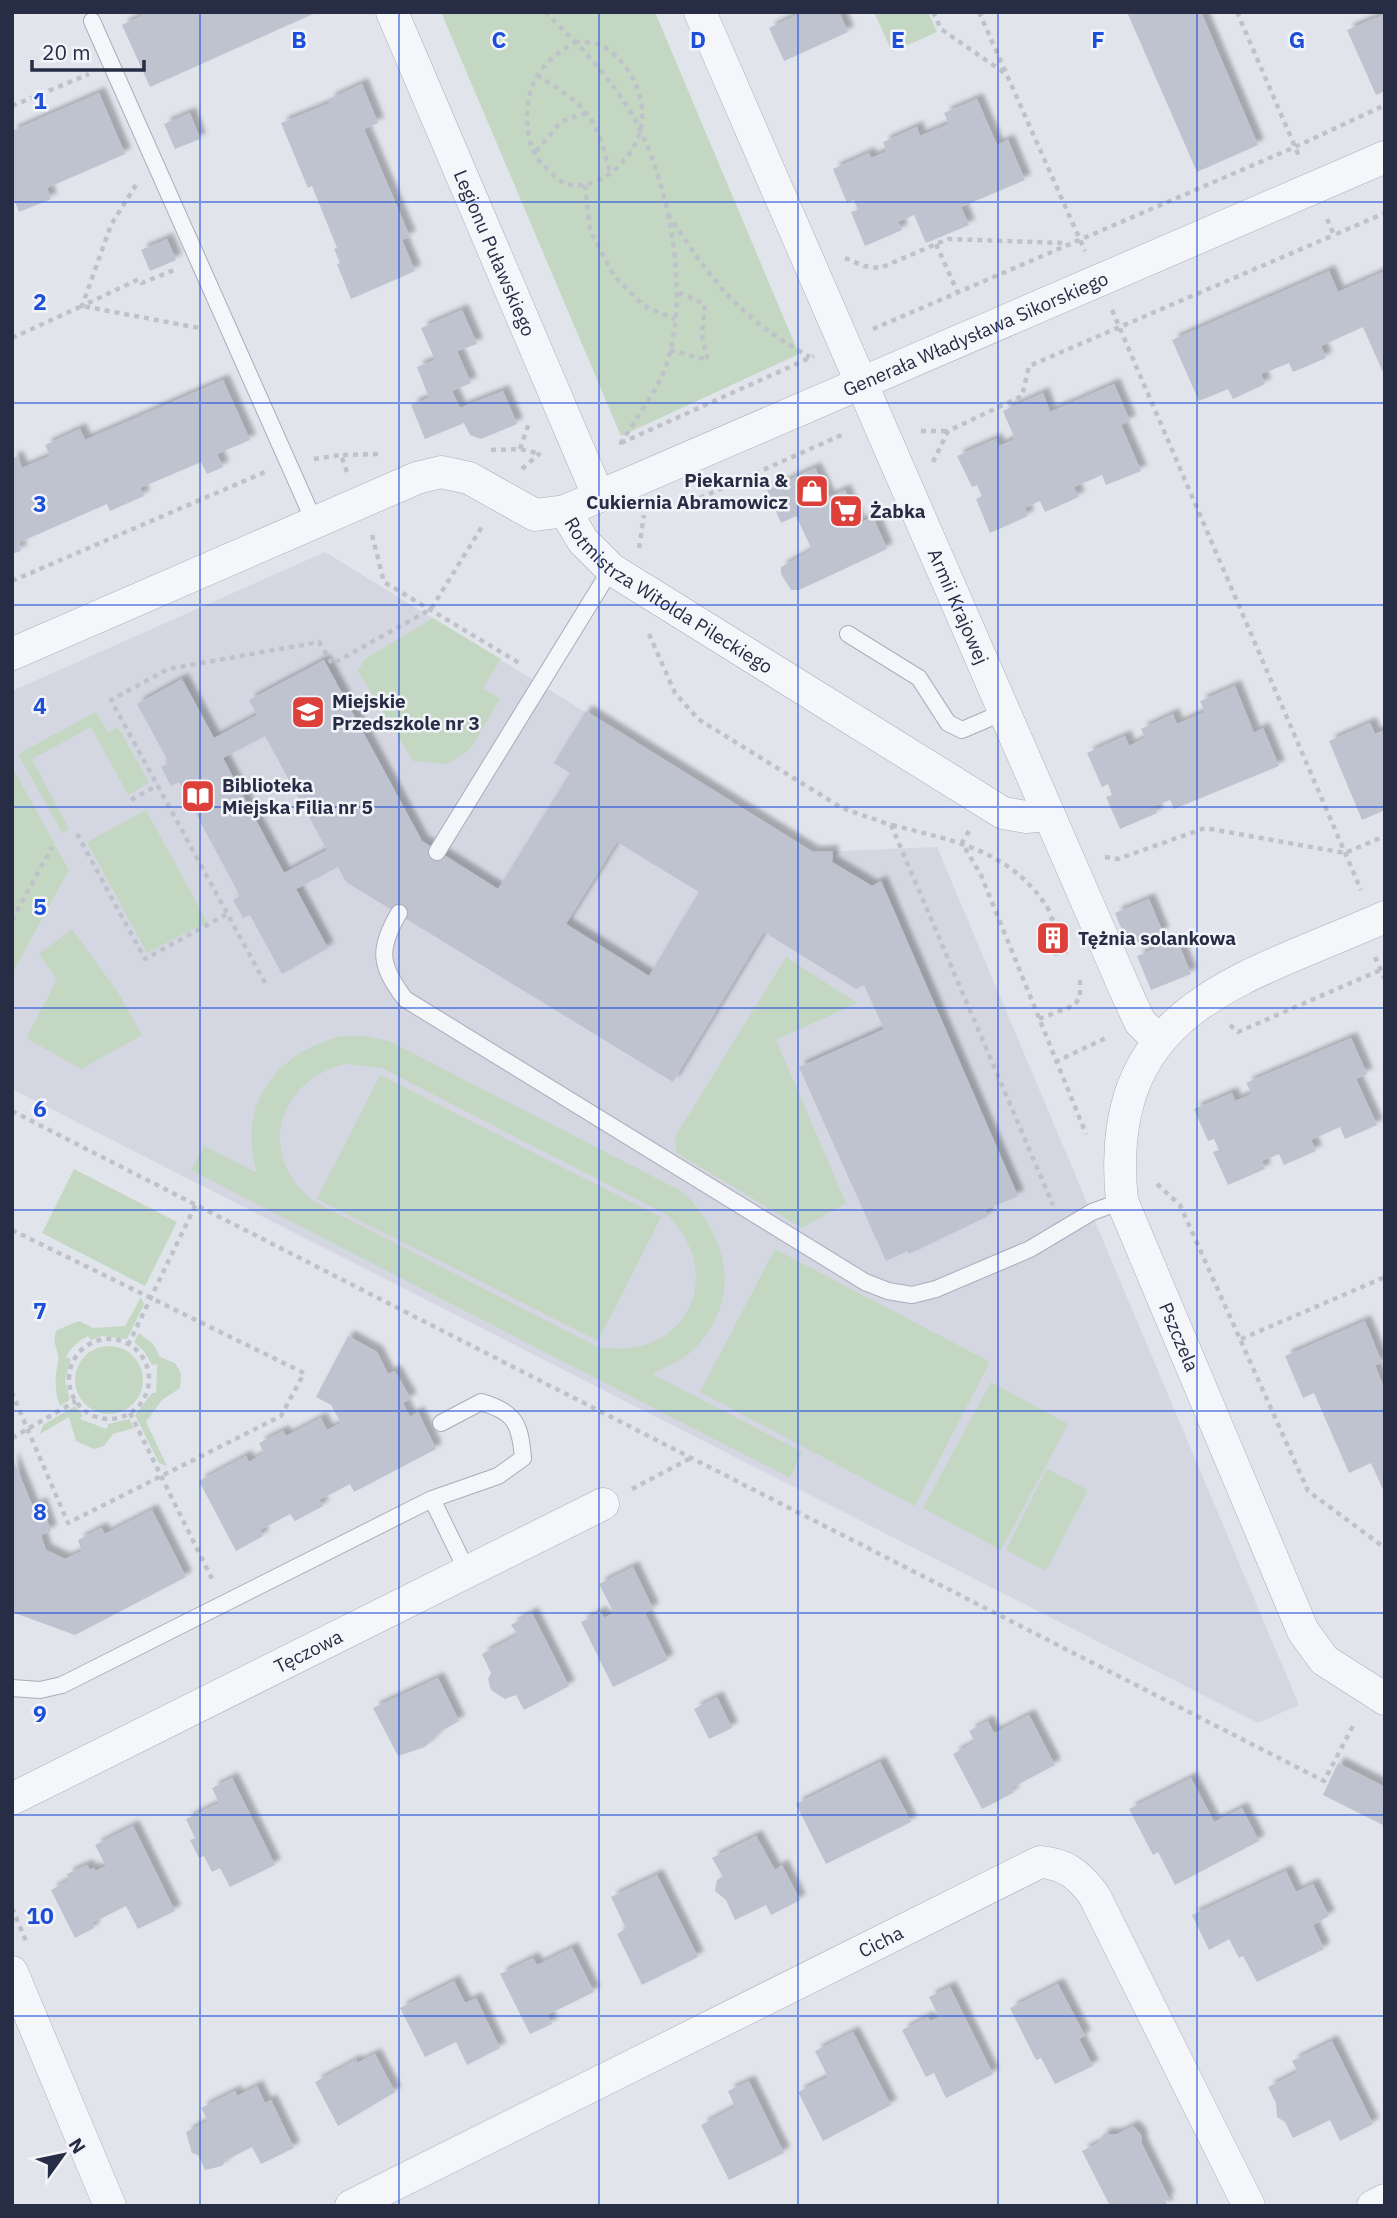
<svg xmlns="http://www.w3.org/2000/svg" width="1397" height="2218" viewBox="0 0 1397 2218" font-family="'IBM Plex Sans',sans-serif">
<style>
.built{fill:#d4d6e1}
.green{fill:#c4d7c2;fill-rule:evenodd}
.building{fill:#bfc2cf;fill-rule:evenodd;filter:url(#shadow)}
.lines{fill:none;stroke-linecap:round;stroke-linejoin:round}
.service-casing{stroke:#aaadba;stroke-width:18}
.minor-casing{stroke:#aaadba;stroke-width:33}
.path{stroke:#c0c2ca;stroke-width:4.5;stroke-dasharray:5 5;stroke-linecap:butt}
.service{stroke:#f5f6f9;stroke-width:16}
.minor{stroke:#f5f6f9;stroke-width:32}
.grid{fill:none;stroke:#1d4ed8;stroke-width:2;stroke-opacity:0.55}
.labels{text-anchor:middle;stroke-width:5;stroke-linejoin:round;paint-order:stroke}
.street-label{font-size:19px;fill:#282d46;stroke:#f2f4f9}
.poi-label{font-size:19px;font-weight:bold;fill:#282d46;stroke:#f2f4f9;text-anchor:start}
.grid-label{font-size:23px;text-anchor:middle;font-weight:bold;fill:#1d4ed8;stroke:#f2f4f9;stroke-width:5;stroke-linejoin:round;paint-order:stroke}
</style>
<defs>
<filter id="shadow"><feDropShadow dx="6" dy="-6" stdDeviation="2" flood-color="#0004"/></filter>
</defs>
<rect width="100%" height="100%" fill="#e2e4ec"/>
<path class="built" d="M325,552l488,300 124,-5 362,858 -41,18 -1246,-634v-115l57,-104 -57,-104v-75z"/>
<path class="green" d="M441,12h214l144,342 -178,82z
M874,12h54l9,20 -45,20z
M433,618l68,41 -18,29 17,11 -30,50 -22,15 -35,-3 -55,-90 7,-12z
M96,712l12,21 10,-6 31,56 -21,12 -37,-68 -59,32 37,70 -7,4 -44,-79z
M12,766l57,104 -57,104z
M146,810l61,112 -60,31 -60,-111z
M72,929l47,65 23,41 -61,34 -55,-31 31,-58 -18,-26z
M786,957l71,46 -81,37 70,163 -44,25 -125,-75 -2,-16z
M342,1036h25l24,6 292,150c44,43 60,104 14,154 -13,14 -30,20 -45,28l150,78 -12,26 -599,-308 13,-24 53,27c-21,-68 19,-121 85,-137zM345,1064l37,4 285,147c62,61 18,147 -69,132l-285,-146c-56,-46 -38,-119 32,-137z
M380,1075l281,142 -63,124 -281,-142z
M74,1169l103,53 -32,64 -103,-53z
M775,1249l215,113 -75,144 -215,-114z
M141,1297l3,7 -17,35 -25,-3 -11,4 -3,-4c-10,5 -17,11 -22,21l5,2 -6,21 5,20 -10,6c-6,-16 -5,-28 -2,-44 2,-12 -8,-19 -1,-32l22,-9 14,7 32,-2z
M139,1333l15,12 6,12 15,6 6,11 -1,14 -18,12 -16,22 21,44 -8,-3 -24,-48 17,-22h4l1,-29 -5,1 -8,-14 -10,-9z
M75 1380a34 34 0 1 1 68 0a34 34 0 1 1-68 0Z
M991,1382l77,42 -67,126 -78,-42z
M75,1406l8,9 -3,4 27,10 1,-5 21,-5 5,9 -21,6 -9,12 -10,3 -18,-8 -7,-24 -29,17 3,-9z
M1047,1469l41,21 -42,81 -40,-21z"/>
<path class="building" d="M150,12h162l1,2 -163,73 -28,-62z
M804,12h35l9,20 -64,29 -15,-33z
M1127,12h74l57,133 -61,27z
M1385,14v77l-9,4 -29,-65z
M362,84l16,39 -14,6 46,108 -8,3 13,31 -64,28 -14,-35 3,-1 -6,-14 3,-1 -25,-62 -4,2 -27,-65 49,-20 -1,-4z
M99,93l26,61 -78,34 4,11 -32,13 -4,-10 -3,1v-72z
M977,99l20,46 11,-5 17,40 -64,27 8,18 -43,18 -12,-28 -16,7 4,8 -37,16 -14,-34 7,-2 -4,-10 -7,3 -14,-34 36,-16 2,5 16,-7 -4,-9 34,-15 3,9 29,-12 -5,-11z
M190,113l10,26 -25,10 -11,-25z
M167,239l9,21 -26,11 -9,-21z
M1329,271l9,21 47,-21v106l-22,-50 -42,19 5,12 -33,14 -4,-9 -28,11 4,10 -32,15 -5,-10 -29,12 -27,-61z
M462,310l15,34 -20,7 14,32 -19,8 8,17 43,-17 14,33 -36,15 -11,-4 -6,-12 -39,16 -14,-34 18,-7 -12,-31 18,-7 -14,-32z
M223,380l27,60 -33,14 6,13 -16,7 -6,-12 -61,26 4,8 -34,15 -3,-7 -89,39 3,8 -9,3v-96l5,-1 5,11 28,-12 -5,-11 35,-16 5,11z
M1114,384l16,37 -9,4 20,46 -35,14 -4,-10 -28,12 5,10 -34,15 -5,-11 -15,7 3,8 -38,17 -14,-34 6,-3 -5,-11 -5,2 -15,-31 39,-17 3,7 16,-7 -12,-28 40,-18 7,19z
M815,468l14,29 16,-7 14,33 14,-6 14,32 -88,41h-8l-10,-16v-7l31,-17 -16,-34 -15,7 -14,-33z
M324,660l98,181 76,48 72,-116 -16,-10 32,-52 227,141 20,-1 -1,11 40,24 9,-5 137,315 -33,14 3,6 -79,38 -2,-3 -21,10 -87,-194 85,-38 -20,-44 -8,4 -92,-57 -91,150 -327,-200 -8,-15 -42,22 32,59 -46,26 -32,-59 -7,3 -10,-18 7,-4 -61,-114 -8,4 -10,-19 8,-4 -32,-59 45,-25 32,59 43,-23 -8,-15zM265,736l62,114 -43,23 -61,-115zM617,842l82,50 -50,84 -83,-52z
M1235,686l19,47 9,-5 16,38 -105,43 -4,-9 -15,6 2,7 -37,16 -14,-32 6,-2 -4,-11 -6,3 -15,-34 38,-17 4,10 16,-8 -4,-9 32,-15 4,10 28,-12 -5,-11z
M1370,723l5,11 10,-4v80l-23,10 -33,-79z
M1149,899l14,34 -34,14 -14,-34z
M1053,929l8,4v9l-7,4 -8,-4v-8z
M1177,940l14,34 -40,16 -14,-34z
M1351,1038l16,36 -11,5 21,46 -32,14 -5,-12 -29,13 5,11 -32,14 -5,-11 -17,7 3,8 -37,16 -15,-33 6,-2 -5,-11 -6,2 -14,-32 38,-16 3,8 17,-7 -6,-11z
M1365,1321l17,42 -7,2 10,26v103l-14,-31 -22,10 -35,-80 -11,5 -18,-42z
M348,1336l29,16 11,22 7,-3 16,28 -8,4 7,14 8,-5 18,37 -82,43 -4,-8 -31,16 4,6 -28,15 -5,-7 -30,16 3,6 -27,15 -37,-70 47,-25 3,6 15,-9 -5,-10 24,-12 3,5 35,-18 6,12 14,-7 -10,-18 -15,-8z
M12,1457l21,50 8,-4 10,28 -10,4 5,15 19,9 17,-8 -4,-11 23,-12 4,6 47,-24 34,67 -111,58 -63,-23z
M633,1567l20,42 -8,4 23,47 -55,27 -32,-65 20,-10 3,6 10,-5 -15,-29z
M532,1613l37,73 -45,24 -8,-15 -11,4 -14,-9 -3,-11 3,-6 -9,-19 36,-19 -7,-10z
M438,1678l21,43 -18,10 -16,16 -27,9 -25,-48z
M717,1697l15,31 -23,11 -15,-30z
M1029,1715l26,50 -44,23 2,5 -31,16 -29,-55 22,-12 -6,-11 19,-10 6,12z
M880,1762l31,60 -85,42 -30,-60z
M1338,1763l47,24v39l-62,-31z
M232,1778l43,87 -45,22 -10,-19 -8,4 -8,-16 -5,2 -9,-18 5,-2 -9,-19 33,-16 -7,-15z
M1191,1778l23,44 28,-14 17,33 -84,44 -17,-33 -5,3 -24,-46z
M133,1826l42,85 -37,18 -12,-23 -34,17 2,5 -19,10 -24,-48 18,-10 -2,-6 20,-9 3,5 4,-2 1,3 11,-5 -11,-21z
M756,1836l19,34 7,-5 18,35 -29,15 -5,-10 -31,15 -9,-20 -11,-9 2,-11 6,-3 -11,-19z
M1286,1871l10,21 17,-8 16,32 -16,9 11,24 -67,33 -14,-26 -4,2 -10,-19 -20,11 -17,-35z
M657,1875l41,82 -56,28 -25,-51 9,-5 -15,-32z
M572,1948l22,44 -47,23 5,9 -22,10 -30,-60 33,-16 4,7z
M454,1981l11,22 11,-5 24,50 -33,17 -11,-23 -31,15 -25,-49z
M1058,1984l27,52 -6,3 14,27 -38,18 -14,-26 -5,2 -26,-52z
M950,1987l43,87 -47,24 -12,-25 -8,4 -24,-47 26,-13 2,4 9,-4 -10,-20z
M853,2032l38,73 -68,36 -25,-49 30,-15 -13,-26z
M1332,2041l41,83 -33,17 -10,-21 -37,18 -8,-16 -8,-5 -1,-14 -8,-16 30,-15 -6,-11z
M375,2054l20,38 -57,34 -23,-44 41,-22 1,3z
M749,2081l35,72 -55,27 -28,-55 34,-18 -7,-16z
M257,2086l8,17 6,-3 23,48 -33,16 -9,-17 -26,13 -4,6 -17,4 -7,-15 -6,-2 -6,-21 22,-11 -7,-13 34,-17 2,5z
M1133,2126l8,9 1,9 27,54 -4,2 3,6h-58l-28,-55 16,-8 6,-9h13z"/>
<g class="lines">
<g class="service-casing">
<path id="service" d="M92,21l222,500
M848,634l71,44 29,45 14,7 42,-18
M437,852l174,-283
M399,913c-22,37 -19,53 6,86l460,283 23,9 24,4 24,-6 94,-40 62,-37 30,-11
M432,1499l66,-23 25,-18c-3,-35 -8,-46 -42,-56l-40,21
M12,1688l28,2 22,-5 370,-186 36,74"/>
</g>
<g class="minor-casing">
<g id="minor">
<path id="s1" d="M392,12l206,483"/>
<path id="s2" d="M700,12l427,982 13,28 18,18"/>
<path id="s3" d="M565,511l18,30 28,28 392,244 23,4 22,-2"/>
<path id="s4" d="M12,654l405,-176 24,-6 28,6 66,37 30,-4 820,-354"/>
<path id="s5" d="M1385,917c-144,64 -283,89 -263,284l181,430 21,29 61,39"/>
<path id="s6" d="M12,1799l591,-295"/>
<path d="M12,1972l98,234"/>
<path id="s7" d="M351,2206l689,-344c26,2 39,13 54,33l155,311"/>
<path d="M1373,2206l12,-6"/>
</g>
</g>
<path class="path" d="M545,12c32,31 63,62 86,101 39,66 64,195 29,267 -11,21 -26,42 -39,63l3,5
M933,12l8,17 65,45
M979,12l106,239
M1237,12l62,144
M575,42c8,0 19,0 26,3 29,16 48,54 39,87 -8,29 -42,60 -73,52 -7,-2 -15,-11 -21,-16 -24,-20 -24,-70 -7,-95 9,-14 22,-22 36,-31z
M537,75c52,33 58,39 73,98
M12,106l77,-32
M536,151l26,-30 24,-8
M136,185l-25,40 -29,81 57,-27 3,4 32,-13
M585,185l5,45 24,46 30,30 31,13
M668,214c43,66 72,105 142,143
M1327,219l7,16 51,-22
M936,244l21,47
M845,258l19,8 16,2 68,-29 115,4
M1112,310l249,580
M873,329l422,-182 90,-42
M12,338l70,-32 117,22
M670,350l38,10 -6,-24 3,-32 -30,-13
M921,431h27
M621,443l193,-87
M520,449l9,-26
M491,450l29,-1 21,5
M314,459l27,-4
M933,462l15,-31 74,-35 7,-30 305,-131
M522,469l18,-16
M347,472l-6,-17 40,-1
M682,499l7,4 157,-70
M372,535l12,47 137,82
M639,548l5,-33
M12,581l253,-109
M649,634l26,59 23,26 144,89 49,17 162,380
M131,800l27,-15
M892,825c63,16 122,26 158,87
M969,831l-7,12 19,32 105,259
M77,834l68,125 82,-45
M1105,857l13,2 87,-31 140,25 40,-17
M1054,917c-14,11 -18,17 -11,33l9,4 18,-3
M12,920l40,-73
M1375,957l10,22
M265,983l-154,-283 57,-31 151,-27 13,22 99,-55 52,-84
M1039,1019l36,-14 5,-9v-17
M1230,1025l8,7 147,-64
M1055,1062l53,-25
M12,1111l1312,670 31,-59
M1157,1184l23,21 128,286 77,57
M12,1230l292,143 -23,43 -213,107 -56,-130
M1241,1339l144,-62
M69 1379a40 40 0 1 1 80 0a40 40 0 1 1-80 0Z
M128,1345l68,-141
M130,1413l82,166
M12,1438l64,-37
M632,1489l59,-31
M12,1908l14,33"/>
<use href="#service" class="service"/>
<use href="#minor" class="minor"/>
</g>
<path class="grid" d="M200,12v2194M399,12v2194M599,12v2194M798,12v2194M998,12v2194M1197,12v2194M12,202h1373M12,403h1373M12,605h1373M12,807h1373M12,1008h1373M12,1210h1373M12,1411h1373M12,1613h1373M12,1815h1373M12,2016h1373"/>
<defs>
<g id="shop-square" transform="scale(1.75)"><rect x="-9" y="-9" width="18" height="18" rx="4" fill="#dd403b" stroke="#f2f4f9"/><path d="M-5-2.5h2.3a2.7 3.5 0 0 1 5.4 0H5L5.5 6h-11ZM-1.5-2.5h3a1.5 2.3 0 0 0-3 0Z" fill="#fff"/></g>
<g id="supermarket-square" transform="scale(1.75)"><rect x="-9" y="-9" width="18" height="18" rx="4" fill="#dd403b" stroke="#f2f4f9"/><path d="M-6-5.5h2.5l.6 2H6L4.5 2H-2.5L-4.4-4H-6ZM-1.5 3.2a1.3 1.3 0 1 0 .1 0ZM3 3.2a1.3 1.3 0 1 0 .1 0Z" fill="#fff"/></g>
<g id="school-square" transform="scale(1.75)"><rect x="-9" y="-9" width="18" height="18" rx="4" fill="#dd403b" stroke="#f2f4f9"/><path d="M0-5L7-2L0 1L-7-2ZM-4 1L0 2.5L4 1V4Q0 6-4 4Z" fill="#fff"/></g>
<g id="library-square" transform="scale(1.75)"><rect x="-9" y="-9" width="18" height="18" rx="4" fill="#dd403b" stroke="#f2f4f9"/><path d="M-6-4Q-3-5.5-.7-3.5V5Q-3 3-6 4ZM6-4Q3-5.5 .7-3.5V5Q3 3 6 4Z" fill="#fff"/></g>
<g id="building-square" transform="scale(1.75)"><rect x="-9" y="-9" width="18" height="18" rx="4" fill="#dd403b" stroke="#f2f4f9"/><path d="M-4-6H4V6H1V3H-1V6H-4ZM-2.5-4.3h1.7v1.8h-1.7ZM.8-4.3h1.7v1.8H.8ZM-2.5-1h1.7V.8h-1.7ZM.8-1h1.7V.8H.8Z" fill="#fff"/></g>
</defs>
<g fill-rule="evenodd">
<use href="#shop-square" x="812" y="491"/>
<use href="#supermarket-square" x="846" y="511"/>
<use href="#school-square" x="308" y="712"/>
<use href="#library-square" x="198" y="796"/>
<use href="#building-square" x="1053" y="938"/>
</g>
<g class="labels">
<g class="street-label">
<text dy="7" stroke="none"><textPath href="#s1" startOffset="262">Legionu Puławskiego</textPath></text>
<text dy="7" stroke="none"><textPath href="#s4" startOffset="1048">Generała Władysława Sikorskiego</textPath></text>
<text dy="7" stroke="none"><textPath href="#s3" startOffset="136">Rotmistrza Witolda Pileckiego</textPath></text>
<text dy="7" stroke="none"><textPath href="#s2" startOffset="648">Armii Krajowej</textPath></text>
<text dy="7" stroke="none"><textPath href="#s5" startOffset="576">Pszczela</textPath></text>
<text dy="7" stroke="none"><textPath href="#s6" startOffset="331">Tęczowa</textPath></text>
<text dy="7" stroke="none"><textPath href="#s7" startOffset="592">Cicha</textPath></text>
</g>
<g class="poi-label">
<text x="788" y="487" text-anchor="end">Piekarnia &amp;<tspan x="788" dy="22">Cukiernia Abramowicz</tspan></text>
<text x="870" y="518">Żabka</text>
<text x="332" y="708">Miejskie<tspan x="332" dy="22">Przedszkole nr 3</tspan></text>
<text x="222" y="792">Biblioteka<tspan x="222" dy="22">Miejska Filia nr 5</tspan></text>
<text x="1078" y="945">Tężnia solankowa</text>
</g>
</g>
<g class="grid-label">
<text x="299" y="48">B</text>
<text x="499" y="48">C</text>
<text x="698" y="48">D</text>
<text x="898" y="48">E</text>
<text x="1098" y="48">F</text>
<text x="1297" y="48">G</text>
<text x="40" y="109">1</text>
<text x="40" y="310">2</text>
<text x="40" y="512">3</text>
<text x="40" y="714">4</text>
<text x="40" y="915">5</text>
<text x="40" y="1117">6</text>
<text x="40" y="1319">7</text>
<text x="40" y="1520">8</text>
<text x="40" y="1722">9</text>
<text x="40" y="1924">10</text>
</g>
<rect width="1397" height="2218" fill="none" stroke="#282d46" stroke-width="28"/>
<g transform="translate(63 2155) rotate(57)" stroke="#f2f4f9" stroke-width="5" paint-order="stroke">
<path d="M0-5L12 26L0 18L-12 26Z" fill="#282d46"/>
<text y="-10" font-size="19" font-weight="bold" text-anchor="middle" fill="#282d46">N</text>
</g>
<path d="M32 60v10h112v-10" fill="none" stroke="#282d46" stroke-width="3.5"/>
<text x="42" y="60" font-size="21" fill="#282d46" stroke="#f2f4f9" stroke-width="5" paint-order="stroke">20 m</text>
</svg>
